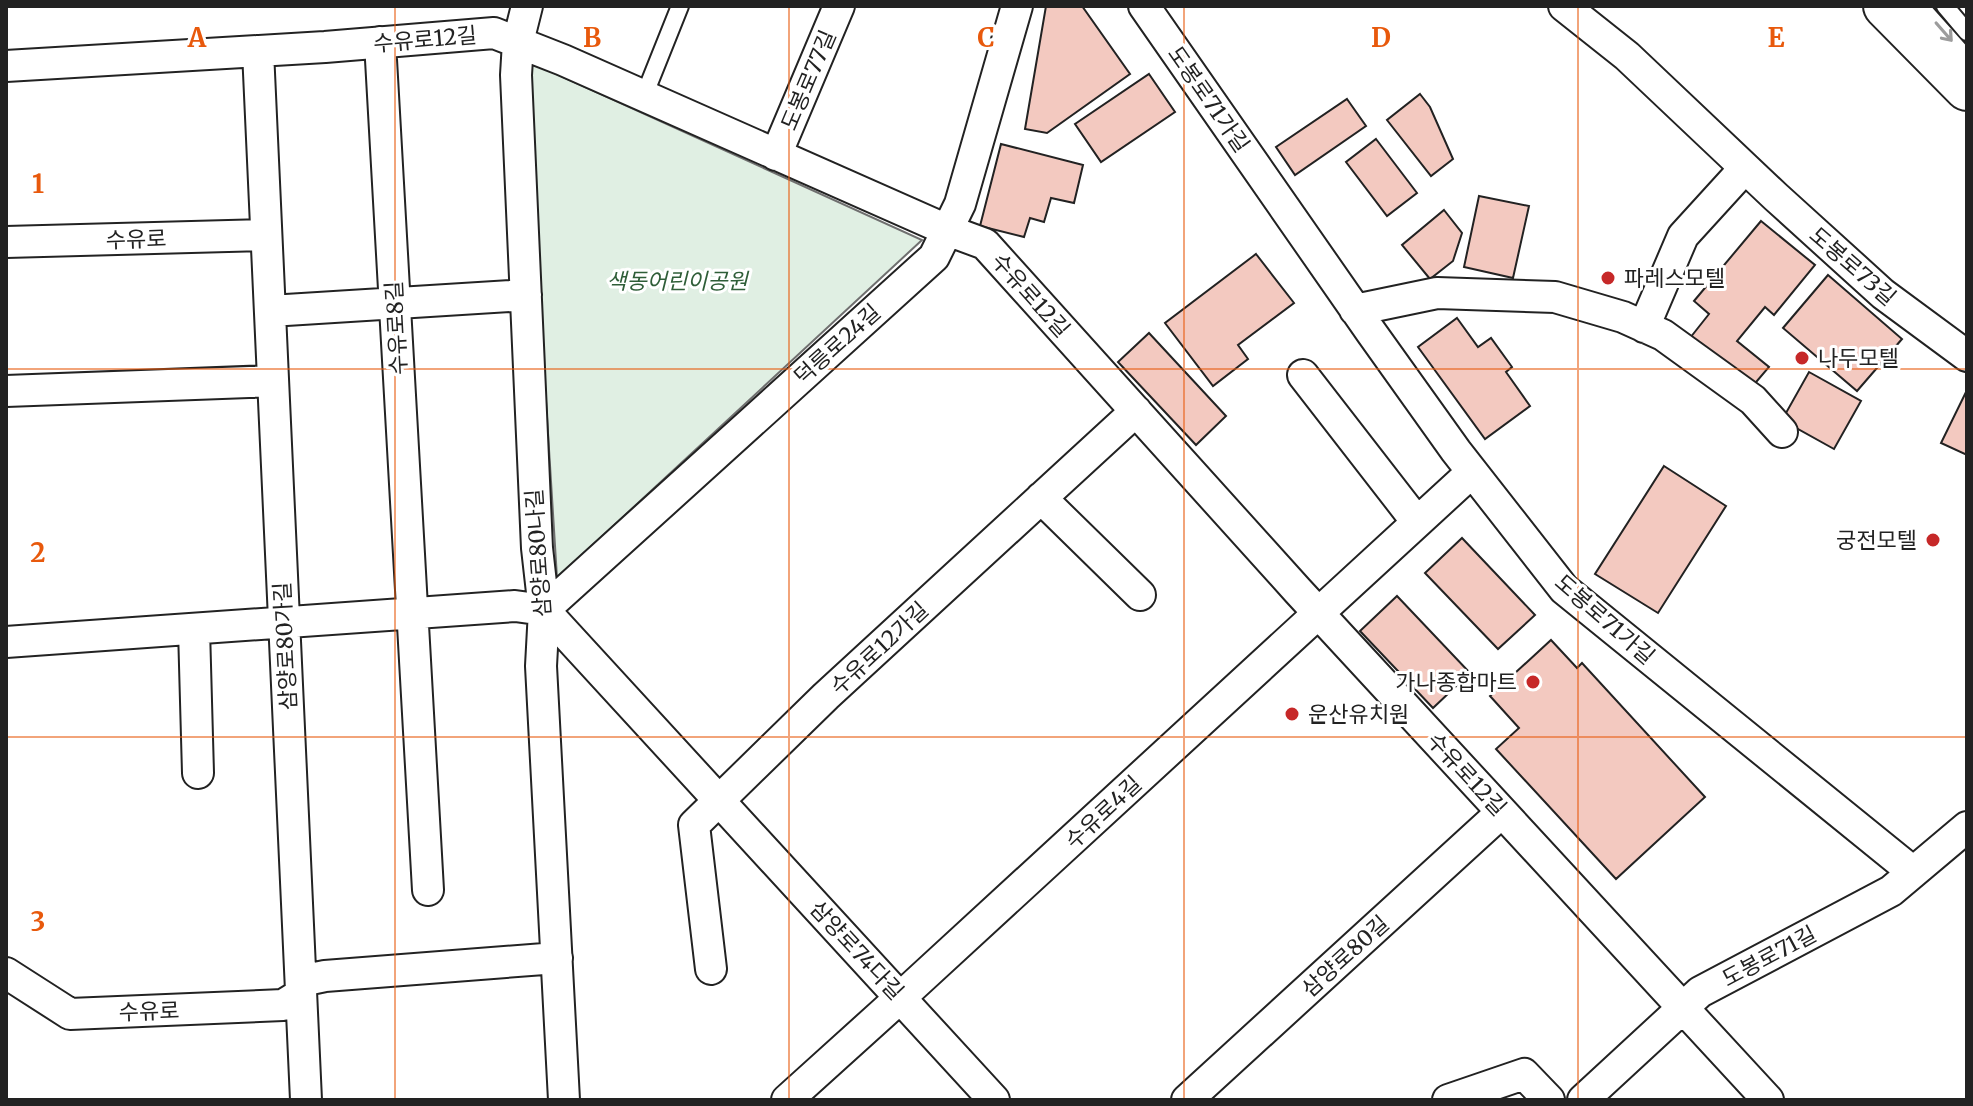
<svg xmlns="http://www.w3.org/2000/svg" width="1973" height="1106" viewBox="0 0 1973 1106" font-family="Merriweather,'Noto Sans KR',serif">
<style>
.green{fill:#e0efe3;stroke:#6f6f6f;stroke-width:2}
.building{fill:#f3c9c0;stroke:#222;stroke-width:2}
.lines{fill:none;stroke-linecap:round;stroke-linejoin:round}
.lane-casing{stroke:#222;stroke-width:20}
.street-casing{stroke:#222;stroke-width:34}
.primary-casing{stroke:#222;stroke-width:48}
.lane{stroke:#fff;stroke-width:16}
.street{stroke:#fff;stroke-width:30}
.primary{stroke:#fff;stroke-width:44}
.oneway{stroke:#9c9c9c}
.grid{fill:none;stroke:#e8590c;stroke-width:2;stroke-opacity:0.55}
.poi-dot{fill:#c62828;stroke:#fff;stroke-width:3}
.labels{text-anchor:middle;stroke-width:6;stroke-linejoin:round;paint-order:stroke}
.street-label{font-size:22px;fill:#222;stroke:#fff}
.poi-label{font-size:22px;fill:#222;stroke:#fff;text-anchor:start}
.park-label{font-size:22px;font-style:italic;fill:#2f5e38;stroke:#fff}
.grid-label{font-size:26px;text-anchor:middle;font-weight:bold;fill:#e8590c;stroke:#fff;stroke-width:6;stroke-linejoin:round;paint-order:stroke}
</style>
<rect width="100%" height="100%" fill="#fff"/>
<path class="green" d="M530,62l392,178 -365,338 -19,-306z"/>
<path class="building" d="M1046,6h36l48,68 -83,59 -22,-4z
M1149,74l26,38 -74,50 -26,-38z
M1420,94l10,13 23,52 -22,17 -44,-56z
M1347,99l19,27 -71,49 -19,-28z
M1376,139l41,54 -30,23 -41,-54z
M1001,144l82,21 -9,38 -23,-5 -7,24 -14,-4 -6,19 -44,-11z
M1479,196l50,10 -16,72 -49,-11z
M1444,210l18,23 -9,28 -23,18 -28,-34z
M1761,221l54,44 -41,50 -9,-8 -28,34 32,26 -18,21 -61,-50 19,-24 -15,-13z
M1256,254l38,49 -56,42 10,14 -35,27 -48,-63z
M1828,275l74,64 -45,52 -74,-63z
M1457,318l21,29 13,-9 21,29 -6,5 24,34 -45,33 -67,-92z
M1149,333l77,83 -30,29 -78,-83z
M1809,372l52,29 -27,48 -52,-29z
M1967,390v65l-26,-12z
M1664,466l62,40 -68,107 -63,-39z
M1462,538l73,77 -37,34 -73,-76z
M1397,596l73,77 -37,35 -73,-77z
M1551,640l26,28 5,-5 123,134 -89,82 -120,-130 23,-21 -29,-32z"/>
<g class="lines">
<g class="lane-casing">
<path id="lane" d="M1920,6l42,47
M1945,6l22,26
M644,96l36,-90"/>
</g>
<g class="street-casing">
<path id="street" d="M527,6l-9,36 -2,33 21,473 7,62 -3,56 23,434
M1144,6l227,326 85,119 108,138 349,283
M1564,6l63,50 149,141 107,97 84,62
M380,42l48,848
M258,51l48,1049
M6,66l319,-19 169,-14 69,27 384,170 38,14 313,347 470,509
M776,155l63,-149
M6,242l260,-7
M1355,310l82,-17 118,4 68,20 40,18 90,65 29,32
M270,311l256,-16
M1644,327l39,-91 62,-68
M1303,375l114,147
M6,391l267,-10
M1041,498l99,97
M544,610l390,-353 26,-53 57,-198
M544,610l450,490
M194,629l4,144
M6,642l509,-36 29,4
M711,969l-17,-144 132,-129 310,-285
M6,973l64,41 213,-9 18,-11
M301,981l24,-5 232,-18
M787,1100l114,-103 571,-525
M1187,1100l315,-288
M1448,1100l76,-26 25,26
M1583,1100l117,-108 191,-101 76,-64"/>
</g>
<g class="primary-casing">
<path id="primary" d="M1886,6l81,82"/>
</g>
<use href="#lane" class="lane"/>
<use href="#street" class="street"/>
<use href="#primary" class="primary"/>
</g>
<defs><path id="oneway-shaft" d="M-6 0H5M1.5-3L5.5 0L1.5 3" fill="none" stroke-width="1.6" stroke-linecap="round" stroke-linejoin="round" transform="scale(2)"/></defs>
<use class="oneway" href="#oneway-shaft" transform="translate(1944 32) rotate(49)"/>
<path class="grid" d="M395,6v1094M789,6v1094M1184,6v1094M1578,6v1094M6,369h1961M6,737h1961"/>
<g class="poi-dot">
<circle cx="1608" cy="278" r="8"/>
<circle cx="1802" cy="358" r="8"/>
<circle cx="1933" cy="540" r="8"/>
<circle cx="1533" cy="682" r="8"/>
<circle cx="1292" cy="714" r="8"/>
</g>
<g class="labels">
<g class="street-label">
<text transform="translate(425 39) rotate(-5)" y="8">수유로12길</text>
<text transform="translate(808 80) rotate(-67)" y="8">도봉로77길</text>
<text transform="translate(1209 99) rotate(55)" y="8">도봉로71가길</text>
<text transform="translate(136 239) rotate(-2)" y="8">수유로</text>
<text transform="translate(1853 266) rotate(41)" y="8">도봉로73길</text>
<text transform="translate(1031 295) rotate(48)" y="8">수유로12길</text>
<text transform="translate(396 328) rotate(-93)" y="8">수유로8길</text>
<text transform="translate(837 344) rotate(-42)" y="8">덕릉로24길</text>
<text transform="translate(538 553) rotate(-94)" y="8">삼양로80나길</text>
<text transform="translate(1605 619) rotate(41)" y="8">도봉로71가길</text>
<text transform="translate(285 646) rotate(-93)" y="8">삼양로80가길</text>
<text transform="translate(879 648) rotate(-43)" y="8">수유로12가길</text>
<text transform="translate(1467 774) rotate(47)" y="8">수유로12길</text>
<text transform="translate(1103 812) rotate(-43)" y="8">수유로4길</text>
<text transform="translate(857 950) rotate(47)" y="8">삼양로74다길</text>
<text transform="translate(1345 956) rotate(-42)" y="8">삼양로80길</text>
<text transform="translate(1769 956) rotate(-28)" y="8">도봉로71길</text>
<text transform="translate(149 1011) rotate(-2)" y="8">수유로</text>
</g>
<g class="poi-label">
<text x="1624" y="286">파레스모텔</text>
<text x="1818" y="366">나두모텔</text>
<text x="1917" y="548" text-anchor="end">궁전모텔</text>
<text x="1517" y="690" text-anchor="end">가나종합마트</text>
<text x="1308" y="722">운산유치원</text>
</g>
<g class="park-label">
<text x="677" y="289">색동어린이공원</text>
</g>
</g>
<g class="grid-label">
<text x="197" y="47">A</text>
<text x="592" y="47">B</text>
<text x="986" y="47">C</text>
<text x="1381" y="47">D</text>
<text x="1776" y="47">E</text>
<text x="38" y="193">1</text>
<text x="38" y="562">2</text>
<text x="38" y="931">3</text>
</g>
<rect width="1973" height="1106" fill="none" stroke="#222222" stroke-width="16"/>
</svg>
